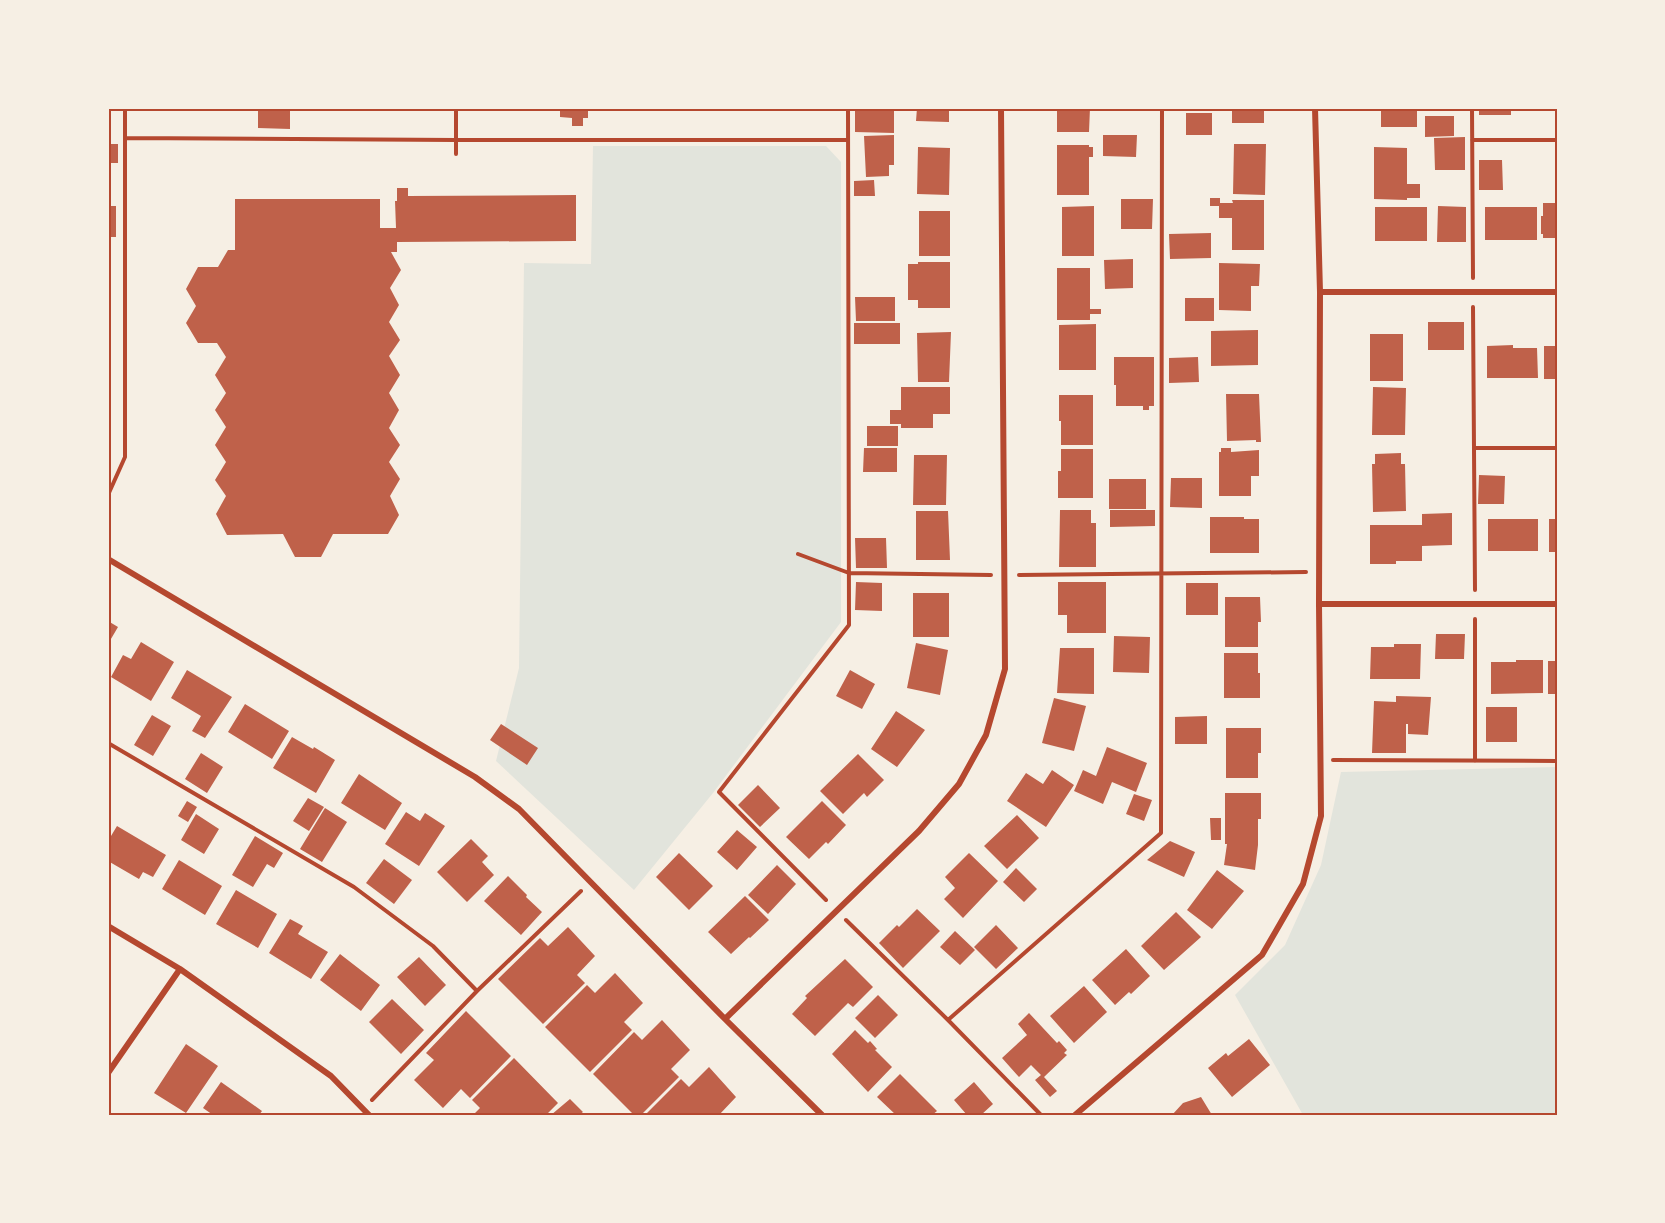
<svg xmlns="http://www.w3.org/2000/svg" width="1665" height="1223" viewBox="0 0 1665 1223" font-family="'Fira Sans Condensed',sans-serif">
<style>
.green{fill:#e2e4dc}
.building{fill:#bf614a}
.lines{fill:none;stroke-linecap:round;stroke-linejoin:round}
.path{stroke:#b5482f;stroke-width:4}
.minor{stroke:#b5482f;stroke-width:6}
.neatline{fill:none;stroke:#b5482f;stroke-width:2}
</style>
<rect width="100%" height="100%" fill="#f6efe4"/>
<path class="green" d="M593,146h233l15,16v460l-128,171 -79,97 -138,-129 23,-93 5,-405 67,1z
M1557,767v348h-254l-68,-120 50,-50 36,-80 20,-93z"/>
<path class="building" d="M258,108h32v21l-32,-1z
M560,108h28v10h-5v8h-11v-8l-12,-1z
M855,108h39v25l-39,-1z
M917,108h32v14l-33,-1z
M1057,108h33l-1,24h-32z
M1232,108h32v15h-32z
M1381,108h36v19h-36z
M1479,108h32v7h-32z
M1186,113h26v22h-26z
M1425,116h29v20l-29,1z
M894,135v30h-5v11l-23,1 -2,-41z
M1103,135h34l-1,22 -33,-1z
M1465,137v33h-30l-1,-32z
M108,144h10v19h-10z
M1234,144h32l-1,51 -32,-1z
M1057,145h32v2h4v10h-4v38h-32z
M918,147l32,1 -1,47 -32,-1z
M1374,147l33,1v36h13v14h-13v2l-33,-1z
M1479,160h23l1,30h-24z
M874,180l1,16h-21v-15z
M397,188h11v8l168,-1v46l-179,1v10h-6l10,18 -11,18 9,17 -10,17 11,18 -11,16 11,19 -11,18 10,17 -10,18 11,17 -11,17 11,17 -10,17 9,19 -11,19h-55l-12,23h-26l-12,-23 -56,1 -11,-21 10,-18 -11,-16 11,-18 -11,-17 11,-18 -11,-17 11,-17 -11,-18 11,-18 -9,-14h-19l-12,-20 10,-17 -10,-17 12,-22h20l10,-17h7v-51h145v29h16l-1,-27h2z
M1210,198h10v5h13l-1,-3h32v50h-32v-32h-13v-12h-9z
M1121,199h32l-1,30h-31z
M1543,203h14v35h-14v-4h-2v-18h2z
M108,206h8v31h-8z
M1094,206v50h-32v-49z
M1438,206l28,1v35h-29z
M1375,207h52v34h-52z
M1485,207h52v33h-52z
M919,211h31v45h-31z
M1211,233v25l-41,1 -1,-25z
M1133,259v29l-28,1 -1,-29z
M918,262h32v46h-32v-8h-10v-36h10z
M1219,263l41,1 -1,22h-8v25l-32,-1z
M1057,268h33v41h11v5h-11v6h-33z
M855,297h40v24h-39z
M1185,298h29v23h-29z
M1428,322h36v28h-36z
M854,323h46v21h-46z
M1096,324v46h-37v-45z
M1258,330v35l-47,1v-35z
M951,332l-2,50h-31l-1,-49z
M1370,334h33v47h-33z
M1513,345v3h24l1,30h-51v-32z
M1544,346h13v33h-13z
M1114,357h40v49h-5v4h-6v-4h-27v-21h-2z
M1198,357l1,25 -30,1v-25z
M901,387h49v27h-17v14h-32v-4h-11v-14h11z
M1373,387l33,1 -1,47h-33z
M1226,394h33l2,48h-5v-2l-29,1z
M1059,395h34v50h-32v-24h-2z
M867,426h31v20h-31z
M864,448h33v24h-34z
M1221,448h10v4l28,-2v26h-8v20h-32v-44h2z
M1061,449h32v49h-35v-27h3z
M1401,453v11h4l1,47 -33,1 -1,-48h3v-10z
M914,455h33l-1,50h-33z
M1479,475l26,1 -1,28h-26z
M1171,478h31v30l-32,-1z
M1109,479h37v30h-37z
M1060,510h31v13h5v44h-37z
M1110,510h45v16l-45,1z
M916,511h32l2,49h-34z
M1452,513v32l-30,1v15h-26v3h-26v-39h52v-11z
M1210,517h34v2h15v34h-49z
M1488,519h50v32h-50z
M1549,519h8v33h-8z
M855,538h31l1,30h-31z
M856,582l26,1v28l-27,-1z
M1058,582h48v51h-39v-18h-9z
M1186,583h32v32h-32z
M913,593h36v44h-36z
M1225,597h35l1,25h-3v25h-33z
M108,621l10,6 -10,17z
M1436,634h29l-1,25h-29z
M1114,636l36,1 -1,36 -36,-1z
M141,642l33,20 -23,39 -40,-24 12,-22 8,4z
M916,643l32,7 -8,45 -33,-7z
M1394,644h27l-1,35h-50l1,-32h23z
M1060,648h34v46l-37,-1z
M1224,653h34v20h2v25h-36z
M1516,660h27v33l-52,1v-32h25z
M1548,661h9v33h-9z
M187,670l45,27 -27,41 -13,-7 9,-15 -30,-18z
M850,670l25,14 -13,25 -26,-13z
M1396,696l35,1 -3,38 -20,-1v-10h-2v29h-34l2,-52 22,1z
M1054,698l32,8 -12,45 -32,-8z
M245,704l44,27 -17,28 -44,-27z
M1486,707h31v35h-31z
M896,711l29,19 -28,37 -26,-18z
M152,715l19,11 -18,30 -19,-11z
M1207,716v28h-32v-27z
M501,724l37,24 -11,17 -37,-25z
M1226,728h35v25h-3v25h-32z
M292,737l21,12 1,-2 21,13 -19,33 -43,-25z
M1107,747l40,16 -11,29 -24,-10 -9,22 -29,-13 9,-21 13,6z
M201,753l22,14 -16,26 -22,-14z
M858,754l26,26 -17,17 -3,-4 -21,21 -23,-23z
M1052,770l22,15 -28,42 -39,-26 19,-28 17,11z
M359,774l43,29 -17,27 -44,-27z
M758,785l22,23 -20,19 -22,-22z
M1225,793h36v26h-3v26l-3,25 -31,-5 3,-21h-2z
M1134,794l18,6 -8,21 -18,-7z
M308,798l16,9 -15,24 -16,-10z
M187,801l10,6 -9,15 -10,-6z
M822,801l24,24 -18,19 -2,-2 -17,17 -23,-22z
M325,808l22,14 -25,40 -22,-13z
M406,812l14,9 5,-8 20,13 -26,40 -34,-22z
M196,814l23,15 -15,25 -23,-14z
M1017,815l22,23 -32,31 -23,-23z
M1210,818h11v22h-10z
M117,826l49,29 -13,22 -10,-5 -4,7 -31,-18v-20z
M737,830l20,17 -20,23 -20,-18z
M255,836l28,17 -9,15 -7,-4 -14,23 -21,-12z
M471,839l17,17 -6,6 12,13 -27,27 -30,-30z
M1170,841l25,11 -11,25 -37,-17z
M679,853l34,33 -24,24 -33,-33z
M969,853l29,28 -35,37 -19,-19 11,-11 -10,-11z
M384,859l28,21 -18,24 -28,-21z
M179,860l43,26 -17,29 -43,-26z
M777,865l19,19 -28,30 -20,-19z
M1016,868l21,21 -13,13 -21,-20z
M1217,870l27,21 -32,38 -25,-19z
M508,876l19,19 -1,2 16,15 -21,23 -37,-34z
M236,890l41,24 -19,34 -42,-24z
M745,896l24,24 -19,18 -1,-1 -18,17 -23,-22z
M917,909l23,22 -37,37 -24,-25 18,-18 2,2z
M1176,912l25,25 -37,33 -23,-24z
M290,919l13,7 -5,8 30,18 -17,27 -42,-26z
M996,925l22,23 -22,21 -22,-22z
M568,927l27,29 -18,19 8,8 -42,41 -45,-45 42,-41 8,8z
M955,931l20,19 -15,15 -20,-18z
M1126,949l24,27 -19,18 -2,-2 -14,13 -23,-25z
M340,954l40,31 -19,26 -41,-31z
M419,957l27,28 -21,21 -28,-29z
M845,959l28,28 -20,20 -5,-4 -33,33 -23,-22 15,-16 -2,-2z
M615,973l28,30 -19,19 8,8 -42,42 -45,-45 42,-42 8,8z
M1084,986l23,26 -33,31 -24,-27z
M878,995l20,20 -23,23 -20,-20z
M392,999l32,31 -23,24 -32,-32z
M466,1011l45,45 -41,42 -9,-9 -18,19 -29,-28 20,-20 -8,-7z
M1029,1013l28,30 2,-2 8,9 -3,3 3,2 -23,22 13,14 -7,6 -15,-17 6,-5 -10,-10 -12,12 -17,-19 25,-23 -9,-11z
M662,1020l28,30 -19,19 8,8 -38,38h-7l-41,-41 41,-42 8,8z
M855,1030l13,13 2,-2 7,8 -2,1 17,17 -24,25 -36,-38z
M1249,1039l21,26 -38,32 -24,-29 18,-15 2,3z
M186,1044l32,22 -32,47 -32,-20z
M514,1058l44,45 -12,12h-73l7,-7 -8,-8z
M709,1067l27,30 -17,18h-74l36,-36 8,8z
M900,1074l37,37 -5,4h-36l-19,-18z
M221,1082l41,29 -3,4h-46l-10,-7z
M974,1082l19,22 -12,11h-14l-13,-15z
M1201,1097l11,18h-40l11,-12z
M570,1099l13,13 -4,3h-28z"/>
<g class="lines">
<path class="path" d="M456,108v46
M1472,108l1,170
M125,138l331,2h392
M1472,140h85
M1473,307l2,283
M1474,448h83
M108,495l17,-38v-349
M798,554l51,19 142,2
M1019,575l287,-3
M1475,619v142
M108,743l246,144 79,59 44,45
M1333,760l224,1
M826,900l-107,-108 130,-167 -1,-517
M846,920l102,100 93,95
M948,1020l213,-187 1,-725
M372,1100l105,-109 104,-100"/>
<path class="minor" d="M1320,292h237
M108,559l367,218 44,32 206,210 97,96
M1319,604h238
M108,926l72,43 151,107 38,39
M725,1019l194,-188 40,-47 27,-49 19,-66 -4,-561
M108,1073l72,-104
M1075,1115l187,-160 41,-71 18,-68 -2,-212 1,-312 -5,-184"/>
</g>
<rect width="1665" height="1223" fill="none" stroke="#f6efe4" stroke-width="219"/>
<rect x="110" y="110" width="1446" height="1004" class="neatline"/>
</svg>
